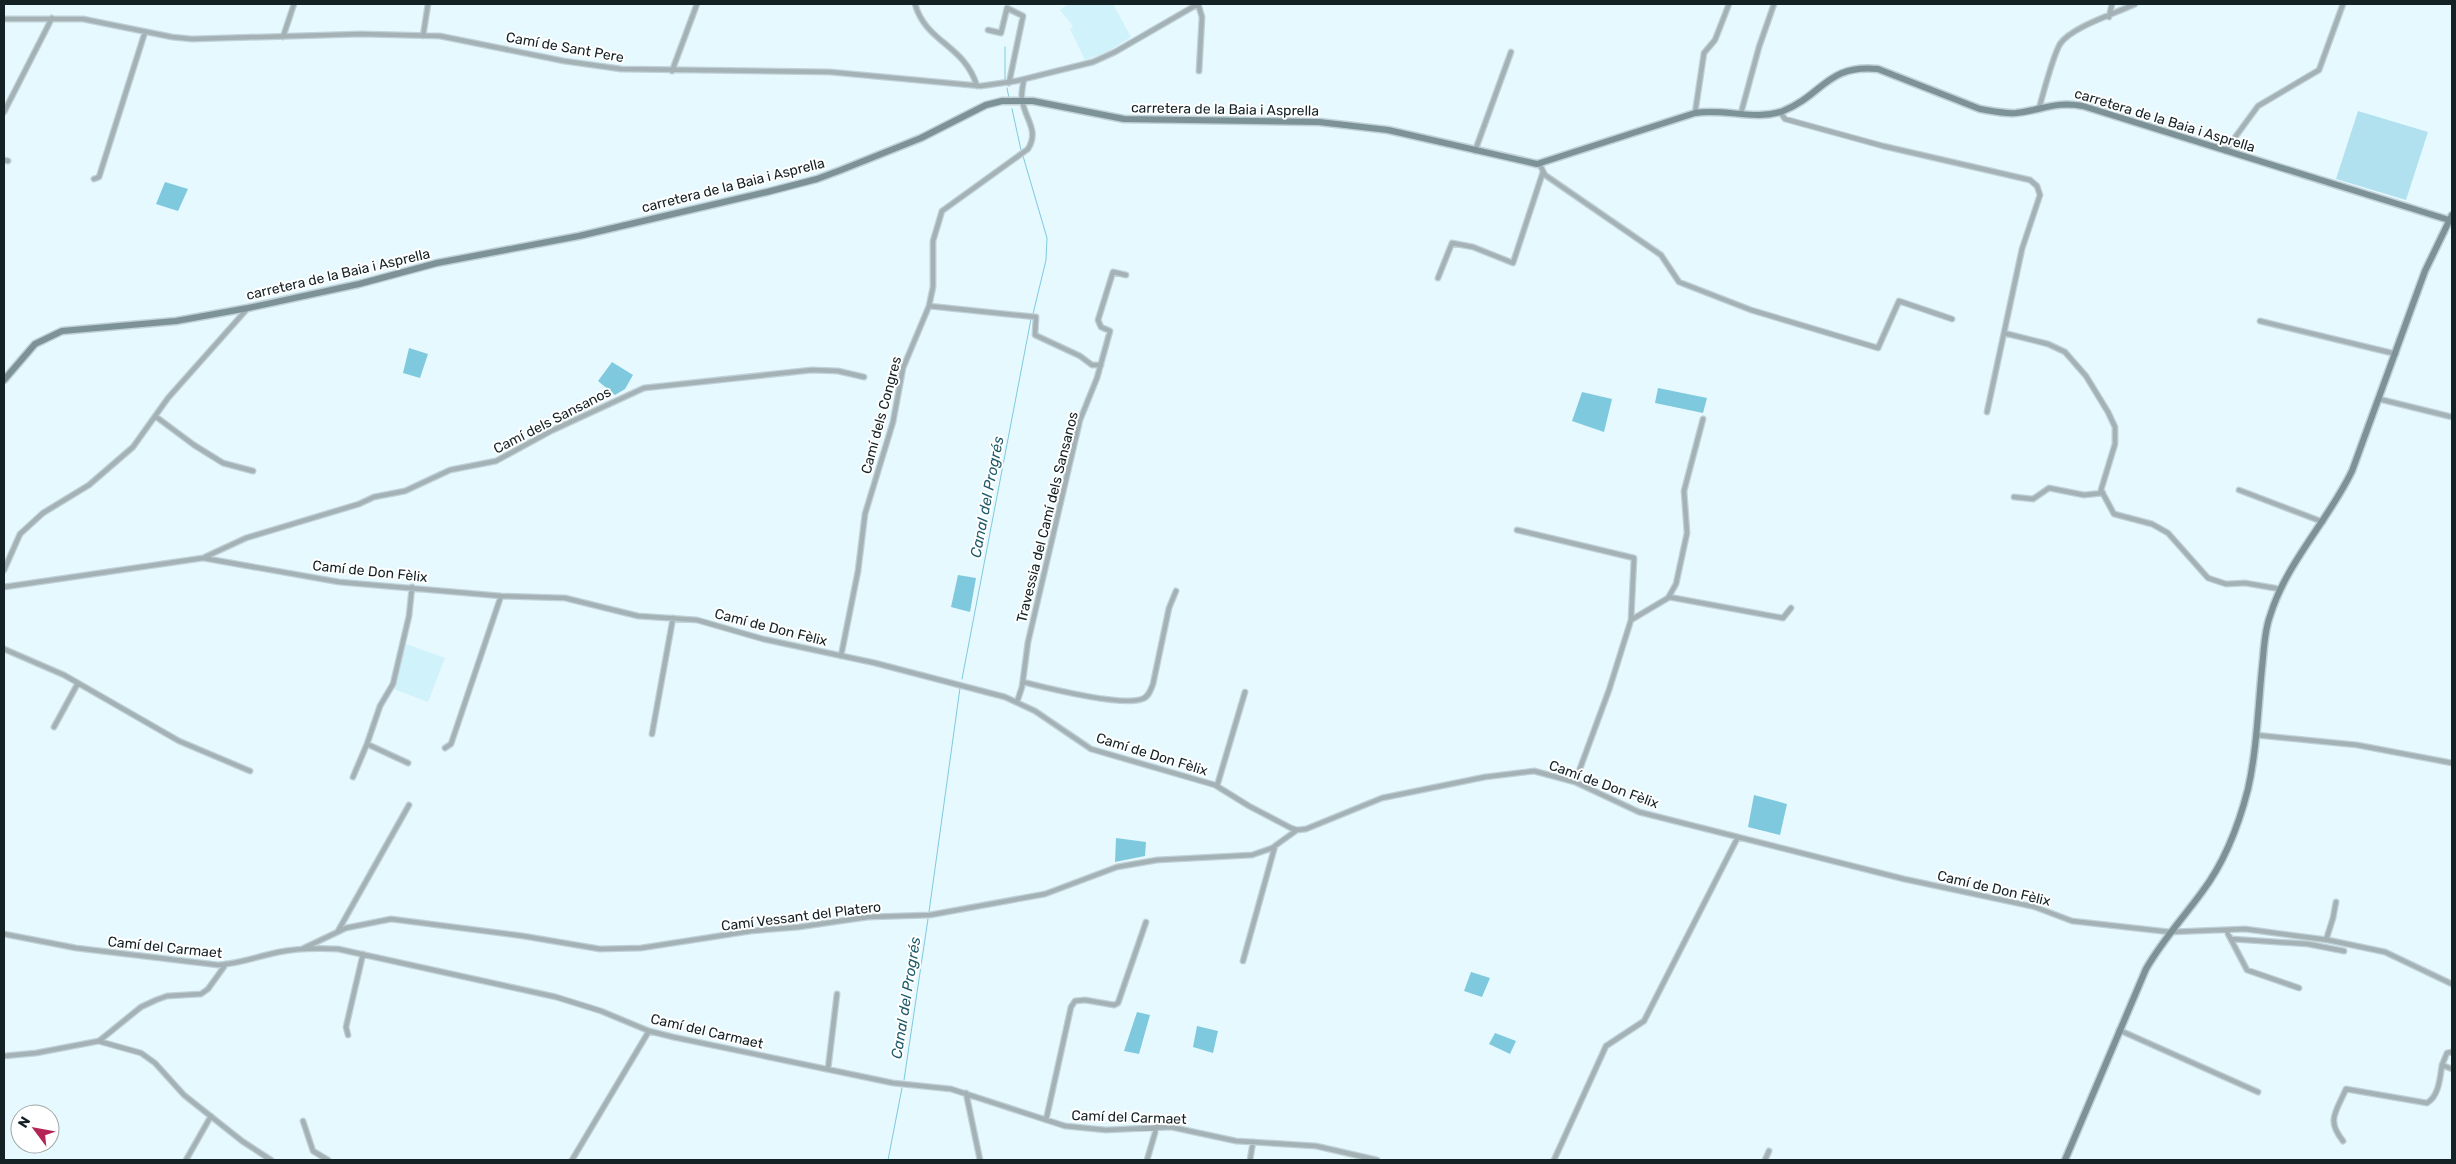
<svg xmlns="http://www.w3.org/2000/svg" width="2456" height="1164" viewBox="0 0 2456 1164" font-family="Rubik,sans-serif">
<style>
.built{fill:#d0f2fb}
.green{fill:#b1e1ef}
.water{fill:#7fc9de}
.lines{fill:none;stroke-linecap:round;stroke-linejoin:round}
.stream{stroke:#7fc9de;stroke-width:1}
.minor-casing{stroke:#c0d2d8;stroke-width:7}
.secondary-casing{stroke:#c0d2d8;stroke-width:9}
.minor{stroke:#a4b2b6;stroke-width:4.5}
.secondary{stroke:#7d9297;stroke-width:6}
.labels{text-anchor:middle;stroke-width:4;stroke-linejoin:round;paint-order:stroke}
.street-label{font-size:14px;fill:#152225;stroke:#fff}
.water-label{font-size:15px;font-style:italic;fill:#1f5c6b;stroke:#fff}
</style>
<rect width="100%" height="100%" fill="#e6f9ff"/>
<path class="built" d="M1068,4h45l18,33 -24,15 -22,8 -15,-31 3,-3 -13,-16z
M406,644l39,14 -17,44 -34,-13z"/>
<path class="green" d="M2358,111l70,21 -22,68 -70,-21z"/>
<path class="water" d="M165,182l23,7 -10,22 -22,-7z
M409,348l19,6 -8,24 -17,-5z
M612,362l21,13 -8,14 -10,6 -17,-14z
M1658,388l49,10 -4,15 -48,-10z
M1582,392l30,7 -8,33 -32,-11z
M958,575l18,3 -6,34 -19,-5z
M1754,795l33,9 -7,31 -32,-8z
M1116,838l30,4 -1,14 -30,6z
M1471,972l19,6 -8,19 -18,-6z
M1137,1012l13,3 -11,39 -15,-3z
M1197,1026l21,5 -5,22 -20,-6z
M1495,1033l21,8 -6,13 -21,-10z"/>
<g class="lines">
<path class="stream" d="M1005,47v33
M1007,88l2,10
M1012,109l9,41
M1023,156l24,82 -1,22 -13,54
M962,679l69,-360
M929,912l31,-224
M904,1080l24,-161
M888,1160l14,-72"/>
<g class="minor-casing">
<path id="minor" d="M915,4c11,39 49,40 62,82
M1198,4l4,13 -3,54
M2109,17l3,-13
M4,19h79l89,18 20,2 169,-5 79,2 124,25 57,8 209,3 151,14 35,-5 77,-19 22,-10 83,-48
M988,30l13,3 6,-25 16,8 -14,67
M423,36l5,-32
M283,37l11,-33
M672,71l25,-67
M2039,108c5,-16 13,-50 21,-64 11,-17 57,-31 75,-40
M4,112l48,-94
M1780,112l5,7 98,27 147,34 7,6 3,9 -18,54 -35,163
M1695,113l9,-60 11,-13 14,-36
M1741,113l18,-66 15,-43
M1475,151l36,-99
M2225,151l33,-45 61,-36 24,-66
M4,160l4,1
M1539,163l6,12 116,80 18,27 72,28 127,38 21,-47 53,18
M94,179l5,-2 46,-145
M1438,278l14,-35 21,4 40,16 30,-91
M929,306l107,11 -1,18 45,21 12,9h9
M2260,321l136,33
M2004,333l44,11 17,8 21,24 22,36 7,15v17l-14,46 13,24 38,10 16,9 40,45 18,6 19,-1 35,6
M2379,399l73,18
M155,416l39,29 29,18 30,8
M2239,490l84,32
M2014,497l19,2 16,-11 35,7 19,-2
M1517,530l117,28 -3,62
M205,557l41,-19 113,-34 15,-7 31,-6 45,-21 46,-9 55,-30 93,-43 168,-18 26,1 26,6
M4,570l16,-36 23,-21 46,-28 44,-38 35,-49 80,-90
M4,587l199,-29 136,24 162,14 64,2 73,18 59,4 66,19 112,24 130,34 30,14 56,38 124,36 34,21 42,22 6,2 9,-1 76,-31 103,-21 49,-6 41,11 64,30 265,67 131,28 37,14 98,11 75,-3 83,11 57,12 67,32
M1669,597l114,21 8,-10
M4,649l60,26 115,66 71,30
M841,656l17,-85 7,-57 28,-92 10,-54 26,-62 4,-19v-46l9,-30 86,-62c12,-19 -4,-31 -6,-50 -1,-6 1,-14 2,-20
M1023,682c24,6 98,25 119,17 7,-2 9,-10 11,-15l16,-76 7,-17
M1017,702l5,-15 6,-45 52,-222 17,-42 13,-47 -9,-4 -3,-7 15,-48 13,3
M54,727l24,-44
M652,734l21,-116
M2256,735l101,10 95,18
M367,744l41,19
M445,748l6,-4 50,-148
M353,777l14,-33 13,-38 13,-22 16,-68 3,-29
M1575,782l34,-92 22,-70 37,-22 8,-14 11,-51 -3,-42 19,-72
M1217,786l28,-94
M2226,930l21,40 52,18
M338,931l71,-126
M4,934l72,14 142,17c21,-1 40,-9 61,-13 20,-4 39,-4 59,-3l218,48 45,14 48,20 24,6 220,46 58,6 114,37 41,4 65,-3 65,14 80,5 61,14
M2231,939l77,5 36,7
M2326,940l7,-22 3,-16
M302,949l44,-21 45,-9 132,17 77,13 41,-1 110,-17 48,-4 69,-10 62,-2 115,-21 72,-27 40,-7 95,-5 20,-7 25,-18
M1243,961l32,-115
M2119,1030l139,62
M348,1035l-2,-8 17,-73
M98,1041l43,12 14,10 29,32 58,46 29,19
M2452,1052l-5,1 -5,12 10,4
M4,1056l32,-3 63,-12 42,-34 15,-7 11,-4 34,-2 7,-5 18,-25
M828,1069l9,-75
M966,1093l14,67
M1046,1120l25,-113 4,-6 10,-1 29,5 4,-2 28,-81
M303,1121l10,30 15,9
M2343,1141c-17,-21 -7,-29 3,-52l81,14c12,-7 13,-25 15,-38
M186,1160l25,-44
M572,1160l77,-129
M1147,1160l10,-34
M1250,1160l3,-18
M1554,1160l52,-114 38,-25 94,-184
M1765,1160l4,-9"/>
</g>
<g class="secondary-casing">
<path id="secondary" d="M4,380l31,-36 27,-13 114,-10 72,-13 111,-24 78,-21 142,-27 188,-44 50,-13 24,-9 80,-32 65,-33 16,-4h31l91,18 195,3 69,8 149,34 158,-51c29,-5 61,8 88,-2 40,-16 44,-47 95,-42l102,40c12,2 24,5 36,4 27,-3 38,-12 67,-7l366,114
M2065,1160l81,-191c16,-28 37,-51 56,-77 22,-29 37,-68 46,-103 9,-40 10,-81 14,-121 2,-17 2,-36 8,-52 16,-53 58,-95 82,-145l73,-200 27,-56"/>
</g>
<use href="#minor" class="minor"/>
<use href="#secondary" class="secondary"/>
</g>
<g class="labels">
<g class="street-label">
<text transform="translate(565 47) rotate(10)" y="5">Camí de Sant Pere</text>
<text transform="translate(1225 109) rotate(1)" y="5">carretera de la Baia i Asprella</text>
<text transform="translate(2165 120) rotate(17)" y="5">carretera de la Baia i Asprella</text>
<text transform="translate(733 185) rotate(-14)" y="5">carretera de la Baia i Asprella</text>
<text transform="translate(338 274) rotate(-13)" y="5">carretera de la Baia i Asprella</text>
<text transform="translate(881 415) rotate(-75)" y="5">Camí dels Congres</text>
<text transform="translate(552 420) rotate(-27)" y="5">Camí dels Sansanos</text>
<text transform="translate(1047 517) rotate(-76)" y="5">Travessia del Camí dels Sansanos</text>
<text transform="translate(370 571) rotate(6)" y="5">Camí de Don Fèlix</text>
<text transform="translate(771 627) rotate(14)" y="5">Camí de Don Fèlix</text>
<text transform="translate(1152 754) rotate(17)" y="5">Camí de Don Fèlix</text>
<text transform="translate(1604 784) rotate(20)" y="5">Camí de Don Fèlix</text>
<text transform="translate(1994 888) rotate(13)" y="5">Camí de Don Fèlix</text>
<text transform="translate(801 916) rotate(-7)" y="5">Camí Vessant del Platero</text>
<text transform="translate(165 947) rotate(6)" y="5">Camí del Carmaet</text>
<text transform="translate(707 1031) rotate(13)" y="5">Camí del Carmaet</text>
<text transform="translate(1129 1117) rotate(2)" y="5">Camí del Carmaet</text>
</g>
<g class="water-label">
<text transform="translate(987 497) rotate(-79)" y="5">Canal del Progrés</text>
<text transform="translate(906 998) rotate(-81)" y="5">Canal del Progrés</text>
</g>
</g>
<rect width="2456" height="1164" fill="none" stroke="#152225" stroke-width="10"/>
<g transform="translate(35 1129) rotate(302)"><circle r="24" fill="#ffffff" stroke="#a1a7a8"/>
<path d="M0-4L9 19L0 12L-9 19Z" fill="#b42454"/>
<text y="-8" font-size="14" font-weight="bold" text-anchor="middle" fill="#152225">N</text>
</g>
</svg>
